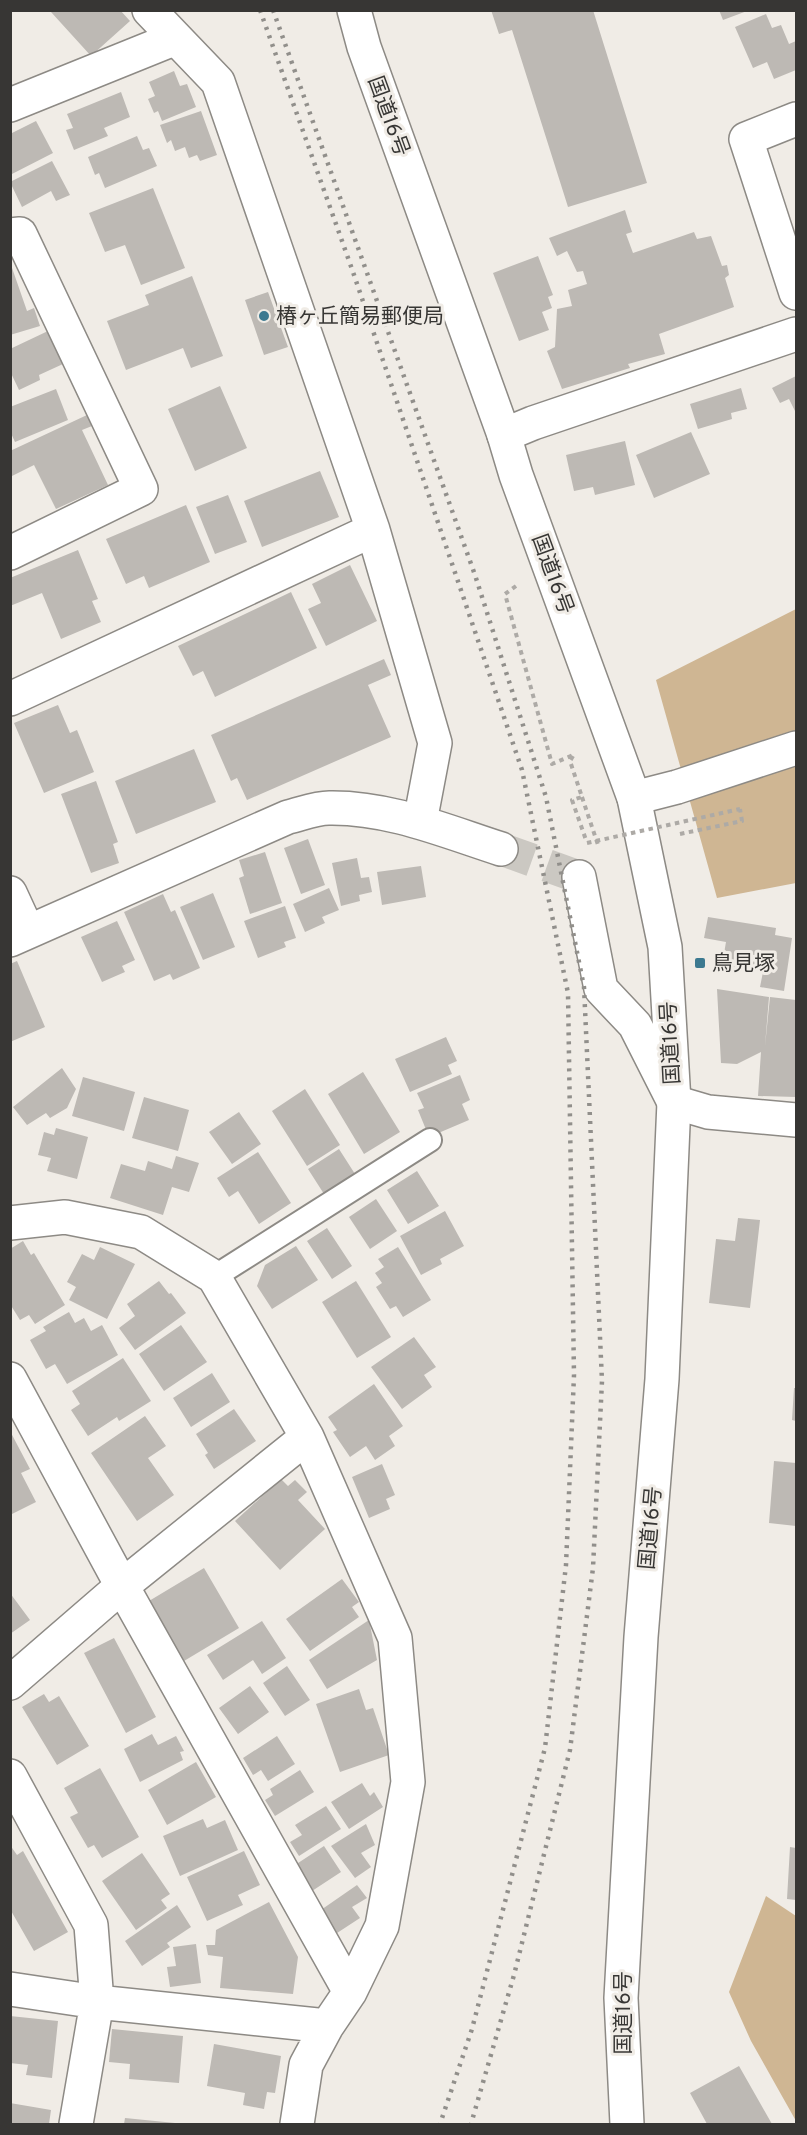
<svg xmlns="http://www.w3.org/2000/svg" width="807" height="2135" viewBox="0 0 807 2135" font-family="Overpass,'Noto Sans JP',sans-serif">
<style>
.green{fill:#cfb693}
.building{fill:#bdb9b4}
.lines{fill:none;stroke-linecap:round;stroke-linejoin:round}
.minor-tunnel{stroke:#cbc8c2;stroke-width:33;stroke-dasharray:33 16;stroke-linecap:butt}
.service-casing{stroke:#8d8a85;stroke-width:26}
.minor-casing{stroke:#8d8a85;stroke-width:36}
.tertiary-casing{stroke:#8d8a85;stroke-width:36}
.trunk-casing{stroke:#8d8a85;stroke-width:36}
.path{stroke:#adaaa6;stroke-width:4;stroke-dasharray:4.5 4.5;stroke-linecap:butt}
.service{stroke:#fff;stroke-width:22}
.minor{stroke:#fff;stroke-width:33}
.tertiary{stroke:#fff;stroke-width:33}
.trunk{stroke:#fff;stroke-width:33}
.rail{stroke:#918f8b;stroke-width:4.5;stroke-dasharray:3 6;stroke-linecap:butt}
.path-bridge{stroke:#adaaa6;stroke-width:4;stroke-dasharray:4.5 4.5;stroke-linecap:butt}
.poi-dot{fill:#3c7990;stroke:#f0ece6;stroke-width:2}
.labels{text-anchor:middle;stroke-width:6;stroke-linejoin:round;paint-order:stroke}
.street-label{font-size:21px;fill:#373634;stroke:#f0ece6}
.poi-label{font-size:21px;fill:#373634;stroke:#f0ece6;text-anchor:start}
</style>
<rect width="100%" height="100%" fill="#f0ece6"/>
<path class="green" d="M796,609v274l-79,15 -61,-218z
M766,1896l30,20v205l-45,-80 -22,-49z"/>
<path class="building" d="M53,10h67l10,11 -39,35 -40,-44z
M491,10h102l54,173 -79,24 -56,-177 -13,4z
M719,10h28v1l-24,9z
M766,14l6,14 9,-3 8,19 7,-3v29l-22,9 -7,-17 -14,6 -18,-41z
M174,71l6,15 7,-2 9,23 -34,14 -4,-10 -4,2 -6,-14 7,-3 -6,-14z
M121,92l9,25 -26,11 4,8 -34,14 -8,-20 7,-2 -6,-14z
M201,111l16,44 -17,6 -3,-6 -8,3 -4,-11 -10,4 -4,-11 -4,3 -7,-18z
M36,121l17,32 -43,22v-41z
M137,136l6,14 6,-2 8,18 -52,22 -6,-15 -4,2 -7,-18z
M52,161l18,34 -14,6 -5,-10 -29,16 -12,-25z
M153,188l32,80 -44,17 -16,-40 -20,7 -16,-39z
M625,210l7,22 -6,2 7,19 61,-21 3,7 14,-3 11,30 5,-1 2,10 -4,3 9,29 -75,27 6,20 -37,10 2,4 -68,21 -15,-38 8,-4 2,-38 15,-3 -4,-16 19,-6 -4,-13 -6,1 -10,-21 -10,5 -8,-18z
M538,256l15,39 -5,2 4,11 -10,4 7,18 -30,11 -26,-68z
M11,265l16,46 7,-3 6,18 -30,9z
M192,276l31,80 -32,12 -8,-20 -57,22 -19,-49 42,-16 -4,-10z
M268,292l20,55 -24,8 -19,-55z
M48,331l15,33 -24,11 1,5 -21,10 -9,-19v-22z
M796,376v37l-7,-14 -9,4 -8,-15z
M220,386l27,62 -52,23 -27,-62z
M741,388l6,21 -16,4 1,6 -34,10 -8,-25z
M56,389l12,31 -53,22 -5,-11v-24z
M87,415l5,11 -10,4 26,55 -52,24 -22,-44 -24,12v-26z
M691,432l19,42 -56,24 -18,-43z
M625,441l10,44 -40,10 -2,-8 -19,4 -8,-36z
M320,471l19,46 -77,30 -18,-46z
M228,495l19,47 -32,12 -19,-47z
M186,505l24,57 -61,26 -5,-12 -18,8 -20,-45z
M78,550l20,49 -6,2 9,21 -40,17 -19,-46 -32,13v-28z
M350,565l27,56 -51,25 -18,-37 13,-6 -9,-19z
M291,592l26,56 -102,49 -12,-26 -10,5 -15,-30z
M384,659l7,16 -23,10 23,52 -144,63 -10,-22 -6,3 -20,-46z
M58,705l12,28 7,-3 17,42 -50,21 -30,-70z
M194,749l22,53 -80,32 -21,-53z
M96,781l22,61 -5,2 6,19 -28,10 -30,-79z
M308,839l17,46 -24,9 -17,-46z
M265,852l17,51 -32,11 -11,-36 5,-2 -5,-16z
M357,858l4,20 8,-1 3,15 -13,3 1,6 -19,5 -9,-43z
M421,866l5,31 -44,8 -5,-33z
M329,888l10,22 -17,7 3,6 -20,9 -12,-28z
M213,893l22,54 -32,13 -23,-53z
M163,894l8,18 4,-2 25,58 -27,12 -3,-6 -16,7 -30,-69z
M285,906l11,32 -12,4 2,5 -28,11 -14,-37z
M708,917l68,11 -1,7 17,3 -8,53 -24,-4 3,-15 -41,-7 4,-23 -22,-4z
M117,921l18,39 -13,6 3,6 -23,10 -21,-45z
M17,961l28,66 -35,15v-78z
M717,989l52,8 -4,49 5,-49 26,3v97l-38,-1 3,-44 -24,12 -16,-1z
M446,1037l11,24 -9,4 4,9 -42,18 -15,-33z
M62,1068l14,21 -9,19 -17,10 -4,-5 -19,12 -14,-18z
M363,1072l37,60 -36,22 -36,-60z
M460,1075l10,25 -8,4 7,16 -40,17 -11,-27 6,-2 -7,-15z
M83,1077l52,15 -11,39 -52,-15z
M305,1089l35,56 -33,21 -35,-55z
M144,1097l45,13 -11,41 -46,-13z
M239,1112l22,32 -29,20 -23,-32z
M56,1128l32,9 -11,42 -30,-8 4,-13 -13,-3 6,-23 10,3z
M339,1149l16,25 -31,20 -16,-25z
M258,1152l33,51 -32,21 -21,-33 -9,6 -12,-19z
M176,1156l23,7 -10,29 -17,-5 -9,28 -53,-17 11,-34 24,7 3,-10 24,8z
M417,1171l22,35 -31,18 -21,-34z
M376,1199l21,32 -27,18 -21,-32z
M445,1211l19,35 -24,13 2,5 -21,11 -21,-39z
M738,1218l22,2 -10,88 -41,-5 7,-64 19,2z
M327,1228l25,38 -20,13 -25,-38z
M23,1241l8,14 3,-2 31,52 -30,19 -6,-9 -9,5 -10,-16v-55z
M296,1246l22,34 -46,29 -15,-23 8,-21z
M100,1247l35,17 -28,55 -38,-19 7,-13 -9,-5 15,-28 12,6z
M398,1247l33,53 -28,17 -7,-11 -6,3 -14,-22 6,-4 -7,-10 9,-6 -6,-8z
M159,1281l10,13 2,-1 15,20 -51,37 -16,-22 16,-12 -8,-12z
M356,1281l35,56 -34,21 -35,-56z
M69,1312l6,11 9,-5 7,13 11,-6 16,30 -51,29 -12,-20 -9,5 -16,-29 16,-9 -3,-4z
M181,1325l26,37 -43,29 -25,-37z
M414,1337l22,30 -12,8 8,12 -30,22 -31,-42z
M123,1358l28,43 -32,20 -2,-4 -29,19 -17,-26 9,-6 -8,-13z
M212,1373l18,29 -39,25 -18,-29z
M374,1384l29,42 -14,10 6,10 -20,14 -9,-14 -16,11 -17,-25 4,-2 -9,-13z
M794,1388h2v33l-4,-1z
M234,1409l22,32 -42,28 -9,-14 3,-2 -12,-19z
M145,1416l21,30 -18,12 26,37 -37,26 -46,-68z
M10,1431l20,38 -9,4 15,29 -26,13z
M774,1461l22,2v63l-27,-3z
M382,1464l13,31 -9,4 4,10 -21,9 -17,-41z
M281,1479l7,7 7,-6 12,12 -9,8 27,29 -45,41 -45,-49z
M204,1568l35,60 -55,33 -35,-60z
M342,1579l17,23 -7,5 7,10 -49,34 -24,-32z
M10,1593l20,27 -20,14z
M369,1620l8,40 -50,29 -18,-29z
M262,1621l24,37 -24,16 -9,-14 -30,20 -16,-25z
M114,1638l42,79 -30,16 -42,-80z
M287,1666l23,34 -25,16 -22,-33z
M250,1686l19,26 -31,22 -19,-26z
M359,1689l7,21 7,-2 16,47 -49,17 -24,-68z
M44,1694l5,8 10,-6 30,50 -32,19 -35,-58z
M152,1734l6,11 18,-9 8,15 -4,1 3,8 -43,22 -16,-33z
M277,1736l18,28 -27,17 -7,-11 -8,5 -10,-17z
M196,1762l20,35 -49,28 -19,-35z
M100,1768l39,69 -37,21 -8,-13 -6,3 -18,-31 8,-4 -14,-25z
M300,1770l14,22 -39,24 -10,-16 8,-5 -3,-6z
M362,1783l8,13 4,-4 9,15 -34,22 -18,-27z
M326,1806l15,23 -42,27 -9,-14 12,-7 -7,-10z
M203,1819l4,9 18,-8 13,30 -58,26 -17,-40z
M366,1824l9,21 -14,8 10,14 -16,11 -24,-32z
M10,1845l7,10 6,-4 45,81 -34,19 -24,-42z
M324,1846l17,26 -29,19 -17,-26z
M790,1847l6,1v52l-9,-1z
M244,1851l16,34 -22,10 5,10 -36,16 -20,-44z
M142,1853l28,41 -9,6 6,8 -31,22 -34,-49z
M357,1885l10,13 -15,9 8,11 -26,17 -16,-23z
M269,1902l29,55 -5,37 -73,-6 3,-31 -15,-2 -2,-10h9l1,-15z
M177,1905l14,22 -24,16 3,4 -28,19 -17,-25z
M196,1944l5,39 -31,4 -3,-20 9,-1 -3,-19z
M10,2016l48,5 -6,57 -26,-3 2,-10 -18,-2z
M112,2029l71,7 -4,47 -50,-4 1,-15 -21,-2z
M214,2044l67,12 -6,37 -8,-1 -3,17 -21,-4 2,-12 -38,-7z
M739,2066l33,58h-65l-17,-31z
M10,2103l41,7 -2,14h-39z
M125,2118l50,5v1h-51z"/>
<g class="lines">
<path class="minor-tunnel" d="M501,849l78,28"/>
<g class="service-casing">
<path id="service" d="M214,1277l216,-137"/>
</g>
<g class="minor-casing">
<path id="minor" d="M149,10l69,72 155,448 62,213 -15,79
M10,105l166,-67
M796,119l-50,20 50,154
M10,235l10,-1 121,255 -131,64
M504,435l29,-12 263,-89
M10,699l363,-169
M579,877l22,112 34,36 39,77 34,10 88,8
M10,893l18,39
M10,940l278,-123c13,-3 28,-9 41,-9 60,-1 116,23 172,41
M10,1223l55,-6 76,15 73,45 93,160 -185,149 -112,97
M10,1379l112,207 228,406
M10,1776l81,149 6,77 -21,122
M10,1989l87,13 230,24
M297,2124l9,-59 21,-39 23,-34 32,-66 26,-144 -13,-144 -88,-201"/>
</g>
<g class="tertiary-casing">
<path id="tertiary" d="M634,798l43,-11 119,-39"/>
</g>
<g class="trunk-casing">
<path id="trunk" d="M354,10l10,37 140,388 12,40 118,323 31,149 9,155 -12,277 -21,258 -20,361 6,126"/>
</g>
<path class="path" d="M516,586l-11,8 47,170 21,-9
M573,756l-3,5 12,36 -10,3 14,40
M582,797l16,48
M680,834l62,-13 -2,-12"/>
<use href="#service" class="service"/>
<use href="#minor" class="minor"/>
<use href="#tertiary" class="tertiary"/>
<use href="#trunk" class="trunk"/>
<path class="rail" d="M260,10l93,262 169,498 46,223 6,382 -8,190 -21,183 -73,281 -32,95
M273,10l202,565 71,222 38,190 18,394 -9,187 -23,182 -56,225 -43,149"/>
<path class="path-bridge" d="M587,843l153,-34"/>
</g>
<g class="poi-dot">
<circle cx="264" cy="316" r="6"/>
<rect x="694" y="957" width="12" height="12" rx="3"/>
</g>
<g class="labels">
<g class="street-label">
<text transform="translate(389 116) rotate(70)" y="7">国道16号</text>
<text transform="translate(553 574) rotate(70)" y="7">国道16号</text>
<text transform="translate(670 1043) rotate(-93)" y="7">国道16号</text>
<text transform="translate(650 1528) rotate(-85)" y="7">国道16号</text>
<text transform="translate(623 2013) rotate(-90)" y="7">国道16号</text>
</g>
<g class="poi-label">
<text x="276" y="323">椿ヶ丘簡易郵便局</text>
<text x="712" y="970">鳥見塚</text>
</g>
</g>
<rect width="807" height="2135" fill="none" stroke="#373634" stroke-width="24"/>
</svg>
